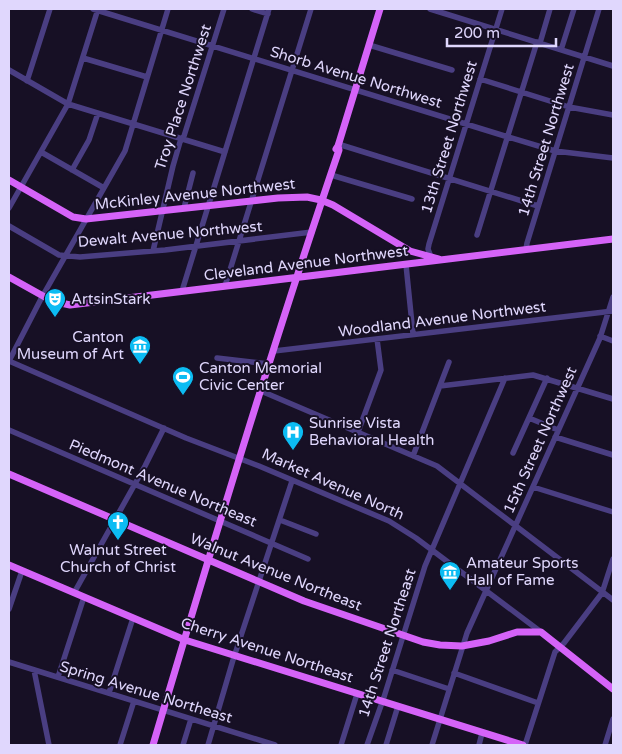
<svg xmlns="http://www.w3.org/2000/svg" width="622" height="754" viewBox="0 0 622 754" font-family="'Varela Round',sans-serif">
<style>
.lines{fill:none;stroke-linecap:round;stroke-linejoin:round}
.minor{stroke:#4a3e82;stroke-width:5.5}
.major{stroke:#d563f8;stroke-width:7}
.labels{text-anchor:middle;stroke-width:4;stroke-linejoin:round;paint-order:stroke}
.street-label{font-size:15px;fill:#e0d7fd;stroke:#171025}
.poi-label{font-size:15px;fill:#e0d7fd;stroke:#171025;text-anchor:start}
</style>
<rect width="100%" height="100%" fill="#171025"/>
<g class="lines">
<path class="minor" d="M93,9l415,128 47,14 58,7
M252,9l16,5
M430,9l183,57
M540,43l10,-34
M369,45l83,25
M561,50l13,-41
M83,58l64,19
M9,70l59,34 157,48
M480,79l89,28 44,8
M27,81l23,-72
M338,144l200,62
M41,152l63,36
M72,170l17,-30 9,-27
M331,175l81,24
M9,208l59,-104 30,-95
M184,208l9,-35
M9,226l50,29 21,2 85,-7 147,-18
M477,235l60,-193
M526,249l1,-6 72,-234
M153,251l20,-85 7,-24 4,-6 40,-127
M431,257l-3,-8 1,-5 73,-235
M406,265l7,69
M225,286l86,-277
M182,291l87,-282
M600,336l13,5
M274,351l339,-40
M217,358l52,6
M9,361l177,77 73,28 130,55 27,17 125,94
M9,361l33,-64 83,-146 43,-142
M440,386l93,-11 80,24
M261,391l176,75 176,134
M529,418l29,12
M9,430l299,129
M358,432l23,-62 -4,-31
M555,437l58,18
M513,453l34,-75
M413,456l36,-94
M533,487l80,25
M280,520l36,14
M74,593l71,-127 19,-38
M9,609l13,-38
M9,662l266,83
M34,670l15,75
M392,670l57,19
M454,673l84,30
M58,677l26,-80
M109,693l24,-75
M120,745l14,-44
M183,745l8,-26
M208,745l25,-85 59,-179
M341,745l16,-51
M367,745l17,-48 41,-131 80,-188
M386,745l12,-39
M432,745l35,-112 133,-295 13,-41
M479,745l3,-12
M525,745l30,-93 9,-9 38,-50 11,-34
M605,745l8,-26"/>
<path class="major" d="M336,149l2,-3 42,-137
M9,180l64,37 13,2 192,-21 29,-1 14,3 12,5 77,46 29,8
M9,277l43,24 18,4 543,-66
M9,474l295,127 119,41 17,3 22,1 27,-5 28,-9h24l72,57
M9,565l176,75 338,105
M153,745c59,-199 119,-398 186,-595l-1,-4"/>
</g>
<defs>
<g id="theatre-pin" transform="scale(1.125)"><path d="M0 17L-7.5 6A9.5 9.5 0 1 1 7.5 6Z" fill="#0cbcf3" stroke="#171025"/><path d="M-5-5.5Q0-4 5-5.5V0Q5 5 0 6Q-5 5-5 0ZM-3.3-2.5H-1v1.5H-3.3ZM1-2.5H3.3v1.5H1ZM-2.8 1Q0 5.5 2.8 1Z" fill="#fff"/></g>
<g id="museum-pin" transform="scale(1.125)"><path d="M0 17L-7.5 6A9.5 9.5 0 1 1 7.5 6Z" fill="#0cbcf3" stroke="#171025"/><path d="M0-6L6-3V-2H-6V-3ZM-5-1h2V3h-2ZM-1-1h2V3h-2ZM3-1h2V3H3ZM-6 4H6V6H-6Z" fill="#fff"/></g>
<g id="stadium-pin" transform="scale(1.125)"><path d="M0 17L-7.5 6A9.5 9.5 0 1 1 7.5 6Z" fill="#0cbcf3" stroke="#171025"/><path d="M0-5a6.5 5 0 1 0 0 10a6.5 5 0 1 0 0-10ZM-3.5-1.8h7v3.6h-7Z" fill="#fff"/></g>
<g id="hospital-pin" transform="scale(1.125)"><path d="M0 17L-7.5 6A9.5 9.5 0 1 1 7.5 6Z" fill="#0cbcf3" stroke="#171025"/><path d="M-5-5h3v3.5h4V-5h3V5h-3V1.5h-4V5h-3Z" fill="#fff"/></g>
<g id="church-pin" transform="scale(1.125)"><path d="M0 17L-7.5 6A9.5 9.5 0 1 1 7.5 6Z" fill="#0cbcf3" stroke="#171025"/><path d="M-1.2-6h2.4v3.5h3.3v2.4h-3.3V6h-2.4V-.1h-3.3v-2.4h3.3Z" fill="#fff"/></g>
</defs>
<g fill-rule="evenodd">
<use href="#theatre-pin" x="55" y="299"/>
<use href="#museum-pin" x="140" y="346"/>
<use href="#stadium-pin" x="183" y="377"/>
<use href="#hospital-pin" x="293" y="432"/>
<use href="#church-pin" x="118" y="522"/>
<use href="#museum-pin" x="450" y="572"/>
</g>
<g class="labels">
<g class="street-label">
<text transform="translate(356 77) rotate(17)" y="5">Shorb Avenue Northwest</text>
<text transform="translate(183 97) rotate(-72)" y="5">Troy Place Northwest</text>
<text transform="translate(449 137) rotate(-73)" y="5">13th Street Northwest</text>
<text transform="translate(546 140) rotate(-73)" y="5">14th Street Northwest</text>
<text transform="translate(195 194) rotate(-6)" y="5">McKinley Avenue Northwest</text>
<text transform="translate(170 234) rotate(-5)" y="5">Dewalt Avenue Northwest</text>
<text transform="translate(306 263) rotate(-7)" y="5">Cleveland Avenue Northwest</text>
<text transform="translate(442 319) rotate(-7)" y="5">Woodland Avenue Northwest</text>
<text transform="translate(540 440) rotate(-66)" y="5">15th Street Northwest</text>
<text transform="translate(163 483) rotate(23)" y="5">Piedmont Avenue Northeast</text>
<text transform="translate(333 484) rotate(24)" y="5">Market Avenue North</text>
<text transform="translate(276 572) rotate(22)" y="5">Walnut Avenue Northeast</text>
<text transform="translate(387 643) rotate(-72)" y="5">14th Street Northeast</text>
<text transform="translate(267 650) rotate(18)" y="5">Cherry Avenue Northeast</text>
<text transform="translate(146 692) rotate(17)" y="5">Spring Avenue Northeast</text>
</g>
<g class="poi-label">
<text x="71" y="304">ArtsinStark</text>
<text x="124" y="342" text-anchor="end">Canton<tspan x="124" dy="17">Museum of Art</tspan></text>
<text x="199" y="373">Canton Memorial<tspan x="199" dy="17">Civic Center</tspan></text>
<text x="309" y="428">Sunrise Vista<tspan x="309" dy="17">Behavioral Health</tspan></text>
<text x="118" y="555" text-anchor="middle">Walnut Street<tspan x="118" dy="17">Church of Christ</tspan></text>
<text x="466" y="568">Amateur Sports<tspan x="466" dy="17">Hall of Fame</tspan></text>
</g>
</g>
<rect width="622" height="754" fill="none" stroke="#e0d7fd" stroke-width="20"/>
<path d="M447 38v8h109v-8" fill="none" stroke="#e0d7fd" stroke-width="2.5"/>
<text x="454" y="38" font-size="15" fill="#e0d7fd" stroke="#171025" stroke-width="4" paint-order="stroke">200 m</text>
</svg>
